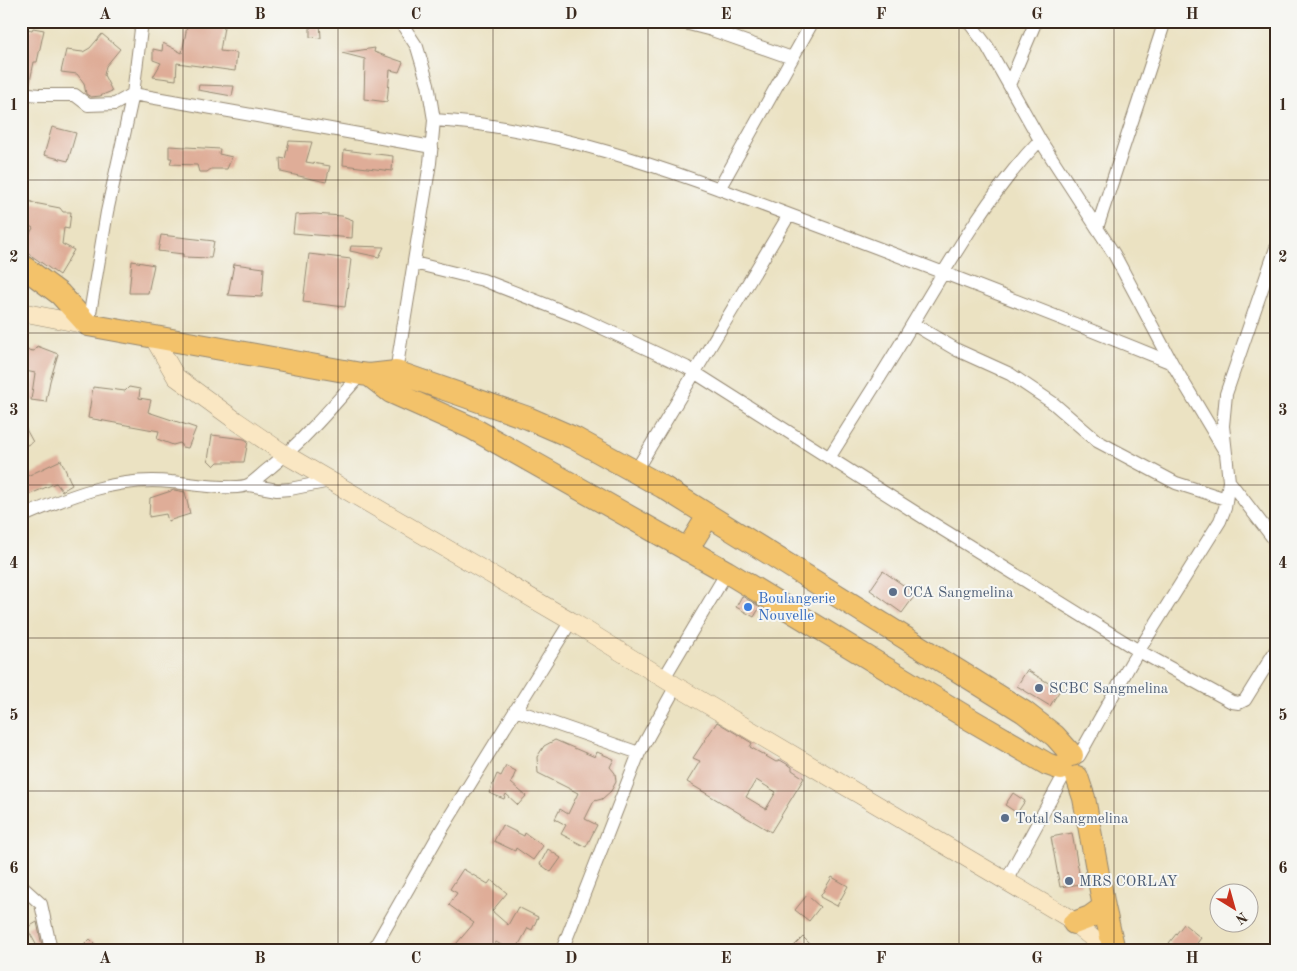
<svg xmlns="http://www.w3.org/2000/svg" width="1297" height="971" viewBox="0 0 1297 971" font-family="'Old Standard TT',serif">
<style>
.building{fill:#dfad98;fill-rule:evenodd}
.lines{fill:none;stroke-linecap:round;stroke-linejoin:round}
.street-casing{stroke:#938670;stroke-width:14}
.secondary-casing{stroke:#938670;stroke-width:19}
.highway-casing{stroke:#938670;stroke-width:24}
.street{stroke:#fff;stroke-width:12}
.secondary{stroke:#fae7c3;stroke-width:18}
.highway{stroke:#f3c26a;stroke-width:22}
.grid{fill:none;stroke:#3b2a1e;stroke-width:1;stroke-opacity:0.55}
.service-dot{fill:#5c6f8a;stroke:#f6f6f2;stroke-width:2}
.shop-dot{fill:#3f7fe0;stroke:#f6f6f2;stroke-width:2}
.labels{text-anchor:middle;stroke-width:4;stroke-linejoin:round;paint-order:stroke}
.service-label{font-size:15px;fill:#4e5e75;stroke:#f6f6f2;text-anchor:start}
.shop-label{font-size:15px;fill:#366cbe;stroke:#f6f6f2;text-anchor:start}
.neatline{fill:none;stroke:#3b2a1e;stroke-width:2}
.grid-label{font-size:16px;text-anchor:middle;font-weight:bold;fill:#3b2a1e}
</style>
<rect width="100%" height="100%" fill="#f6f6f2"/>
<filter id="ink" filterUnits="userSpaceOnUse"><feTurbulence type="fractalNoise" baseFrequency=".02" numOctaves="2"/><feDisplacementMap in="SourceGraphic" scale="10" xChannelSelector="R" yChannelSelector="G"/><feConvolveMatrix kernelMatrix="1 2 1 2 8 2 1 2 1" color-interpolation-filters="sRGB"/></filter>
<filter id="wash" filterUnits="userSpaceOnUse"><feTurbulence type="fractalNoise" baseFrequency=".0096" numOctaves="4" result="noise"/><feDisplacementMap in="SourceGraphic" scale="20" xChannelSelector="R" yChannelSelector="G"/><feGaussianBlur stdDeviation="1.12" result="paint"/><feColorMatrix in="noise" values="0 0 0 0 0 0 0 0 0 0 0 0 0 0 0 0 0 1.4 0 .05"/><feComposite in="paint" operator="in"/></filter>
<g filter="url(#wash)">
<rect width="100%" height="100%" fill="#ebe2c2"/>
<g id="blocks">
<path class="building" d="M188,21h37l-5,30 17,2 -2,18 -58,-8 -1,17 -23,-3 8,-14 -8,-3v-11l9,2 1,-8 19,10z
M310,21l10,1 1,16 -11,-1z
M21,28l11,2 1,-2 11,2 -7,32h-3l-5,24 -8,-1z
M102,34l18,15 -14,17 -2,9 8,16 -12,5 -9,1 -5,-3 -2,-11 -7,-9 -16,-2 5,-22 17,2 7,-4z
M375,48l-1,4 29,10 -4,10 -9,-2 -3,32 -23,-3 1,-40 -23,-6z
M199,85l33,1h2l-2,10 -34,-6z
M52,127l24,6 -8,28 -24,-6z
M289,141l23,1 -6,20 24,4 -4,16 -45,-10 -1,-14 5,1z
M169,146l51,3 -1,5 13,3 -5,12h-16l-4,3h-8l-2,-7 -27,-1 2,-6h-3z
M344,150l49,6 -1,15 -49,-6z
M21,197l13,6 26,5 3,4h8l-2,17 -5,-1 -2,16 12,6 -15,25 -30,-21 -8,-2v-3l12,-21 -12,-7z
M314,214l28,2 11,4 -1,18 -59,-5 2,-18z
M161,235l53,6 -3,17 -28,-1v-3l-25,-3z
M351,246l33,1 -5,10 -29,-6z
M309,254l42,5 -6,48 -42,-5z
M132,261l22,4 -6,28h-19z
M234,264l30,4 -2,29 -34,-2z
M37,346l21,8 -8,27 -4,21 -15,-2 4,-27 -14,-3 6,-20 7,1z
M93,387l32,4 4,-4 11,2 -1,9 12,2 -3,12 48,16 -8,20 -6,-1 -2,-4 -7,2 -16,-6 2,-8 -71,-13z
M21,420l12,22 -12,6z
M212,435l32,4 4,2 -4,21h-26l-4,4 -6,-6z
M61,460l11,25 -10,6 -6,-8 -35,15v-19z
M174,490l11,2 5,22 -22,7 -2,-7 -17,3 1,-19z
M883,571l33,23 -14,19 -32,-23z
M742,596l18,11 -6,10 -18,-10z
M1027,670l33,20 -10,16 -33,-20z
M717,722l35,21 -2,4 26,15 4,-2 12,7v3l12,8 -33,54 -84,-50 13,-21 -7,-3zM756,780l20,12 -10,17 -20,-12z
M555,740l40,17 2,-5 17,7 -4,8 5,6 1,9 -5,9 -9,8 -8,2 -9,18 12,6 -11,22 -25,-13 5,-9 -11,-6 5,-10 8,5 10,-21 -40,-20 -1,-16 7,-11z
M506,766l10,5 -5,12 15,13 -8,9 -12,-11 -2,5 -15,-6 8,-19 4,2z
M1013,793l12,8 -8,12 -12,-8z
M502,825l22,11 1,-3 18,13 -10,14 -17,-12 -1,3 -21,-10z
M1072,833l9,51 -21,3 -9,-50z
M548,849l13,9 -10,14 -11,-8z
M463,869l25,15 3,-4 16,13 -15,18 16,14 10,-18 20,10 -6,13 -4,-2 -12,22h-6l-14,-8 -6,8h-39l23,-27 -25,-18 8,-12 -7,-4z
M832,877l16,9 -11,20 -17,-9z
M807,895l13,12 -11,14 -14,-11z
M37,922l5,24 -4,2 -11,-20z
M1184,924l17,14 -9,12h-14l-9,-7z
M803,937l13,13h-26z
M90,939l11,11h-22z"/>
</g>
</g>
<g filter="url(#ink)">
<use href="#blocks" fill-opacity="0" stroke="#938670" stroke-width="1"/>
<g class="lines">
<g class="street-casing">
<path id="street" d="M677,21l35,9 80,28
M968,21l19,25 53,94 74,114 58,109 52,87
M1009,85l27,-64
M21,93l18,2h36l13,10 27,-1 18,-10 299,53
M434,120c128,7 251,56 369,100 124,46 247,93 369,143
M719,189l94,-168
M1097,228l68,-207
M414,263l69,17 100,39 103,48 243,154 210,130 93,51 7,1 6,-3 31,-50
M913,324l44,26 53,24 43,29 44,38 79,42 50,16
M88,325l19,-113 26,-118 9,-73
M395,378l35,-215 4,-43 -6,-36 -11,-37 -17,-26
M829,458c28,-45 57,-89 84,-135 37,-62 77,-131 127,-183
M635,472l154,-257
M1229,481l47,61
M249,485l28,5 13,-1 40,-8
M21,517c48,-21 98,-41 150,-35 17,1 66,10 79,2 7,-5 14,-12 21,-17 33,-27 61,-60 90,-93
M664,678l63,-106
M515,710l124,43
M1079,756l52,-93 89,-142 5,-13 4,-27 -6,-55 3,-32 50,-146
M1006,881l58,-106
M21,886l20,18 10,46
M373,950l69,-121 129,-208
M562,950l77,-197 37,-67"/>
</g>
<g class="secondary-casing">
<path id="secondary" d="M21,312l67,13
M152,335l24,42 59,43 51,35 285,166 105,65 391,231 30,25 7,8"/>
</g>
<g class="highway-casing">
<path id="highway" d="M21,265l39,29 28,31 273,49 8,1 27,-3 132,46 46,20 89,49 361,225 31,24 17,19
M369,375l22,17 81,36 255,144 234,142 86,50 14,5
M687,550l21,-34
M1077,777l7,21 20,109 10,43
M1074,923l16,-6 14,-10"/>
</g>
<use href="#street" class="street"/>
<use href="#secondary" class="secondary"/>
<use href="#highway" class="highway"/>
</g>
</g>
<path class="grid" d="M183,21v929M338,21v929M493,21v929M648,21v929M804,21v929M959,21v929M1114,21v929M21,180h1255M21,333h1255M21,485h1255M21,638h1255M21,791h1255"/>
<g class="service-dot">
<circle cx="893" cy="592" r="5"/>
<circle cx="1039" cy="688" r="5"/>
<circle cx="1005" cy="818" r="5"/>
<circle cx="1069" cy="881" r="5"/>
</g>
<circle class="shop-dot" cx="748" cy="607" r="5"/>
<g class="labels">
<g class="service-label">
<text x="903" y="597">CCA Sangmelina</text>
<text x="1049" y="693">SCBC Sangmelina</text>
<text x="1015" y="823">Total Sangmelina</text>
<text x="1079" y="886">MRS CORLAY</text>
</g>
<g class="shop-label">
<text x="758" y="603">Boulangerie<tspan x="758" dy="17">Nouvelle</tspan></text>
</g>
</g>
<rect width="1297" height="971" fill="none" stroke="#f6f6f2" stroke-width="55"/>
<g transform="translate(1234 908) rotate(143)"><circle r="24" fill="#f6f6f2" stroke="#aba49d"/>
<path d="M0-4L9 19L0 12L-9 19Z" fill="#c8321e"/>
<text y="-8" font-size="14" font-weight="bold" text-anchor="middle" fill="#3b2a1e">N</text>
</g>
<rect x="28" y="28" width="1242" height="916" class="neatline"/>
<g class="grid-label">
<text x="105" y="19">A</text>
<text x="260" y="19">B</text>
<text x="416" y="19">C</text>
<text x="571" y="19">D</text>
<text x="726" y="19">E</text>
<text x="881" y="19">F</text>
<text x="1037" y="19">G</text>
<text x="1192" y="19">H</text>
<text x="14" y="110">1</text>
<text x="1283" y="110">1</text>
<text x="14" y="262">2</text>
<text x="1283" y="262">2</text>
<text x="14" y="415">3</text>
<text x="1283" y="415">3</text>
<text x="14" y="568">4</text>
<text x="1283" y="568">4</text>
<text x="14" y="720">5</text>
<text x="1283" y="720">5</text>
<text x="14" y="873">6</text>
<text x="1283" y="873">6</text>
<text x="105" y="963">A</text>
<text x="260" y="963">B</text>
<text x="416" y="963">C</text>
<text x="571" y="963">D</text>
<text x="726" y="963">E</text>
<text x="881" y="963">F</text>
<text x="1037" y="963">G</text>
<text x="1192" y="963">H</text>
</g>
</svg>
